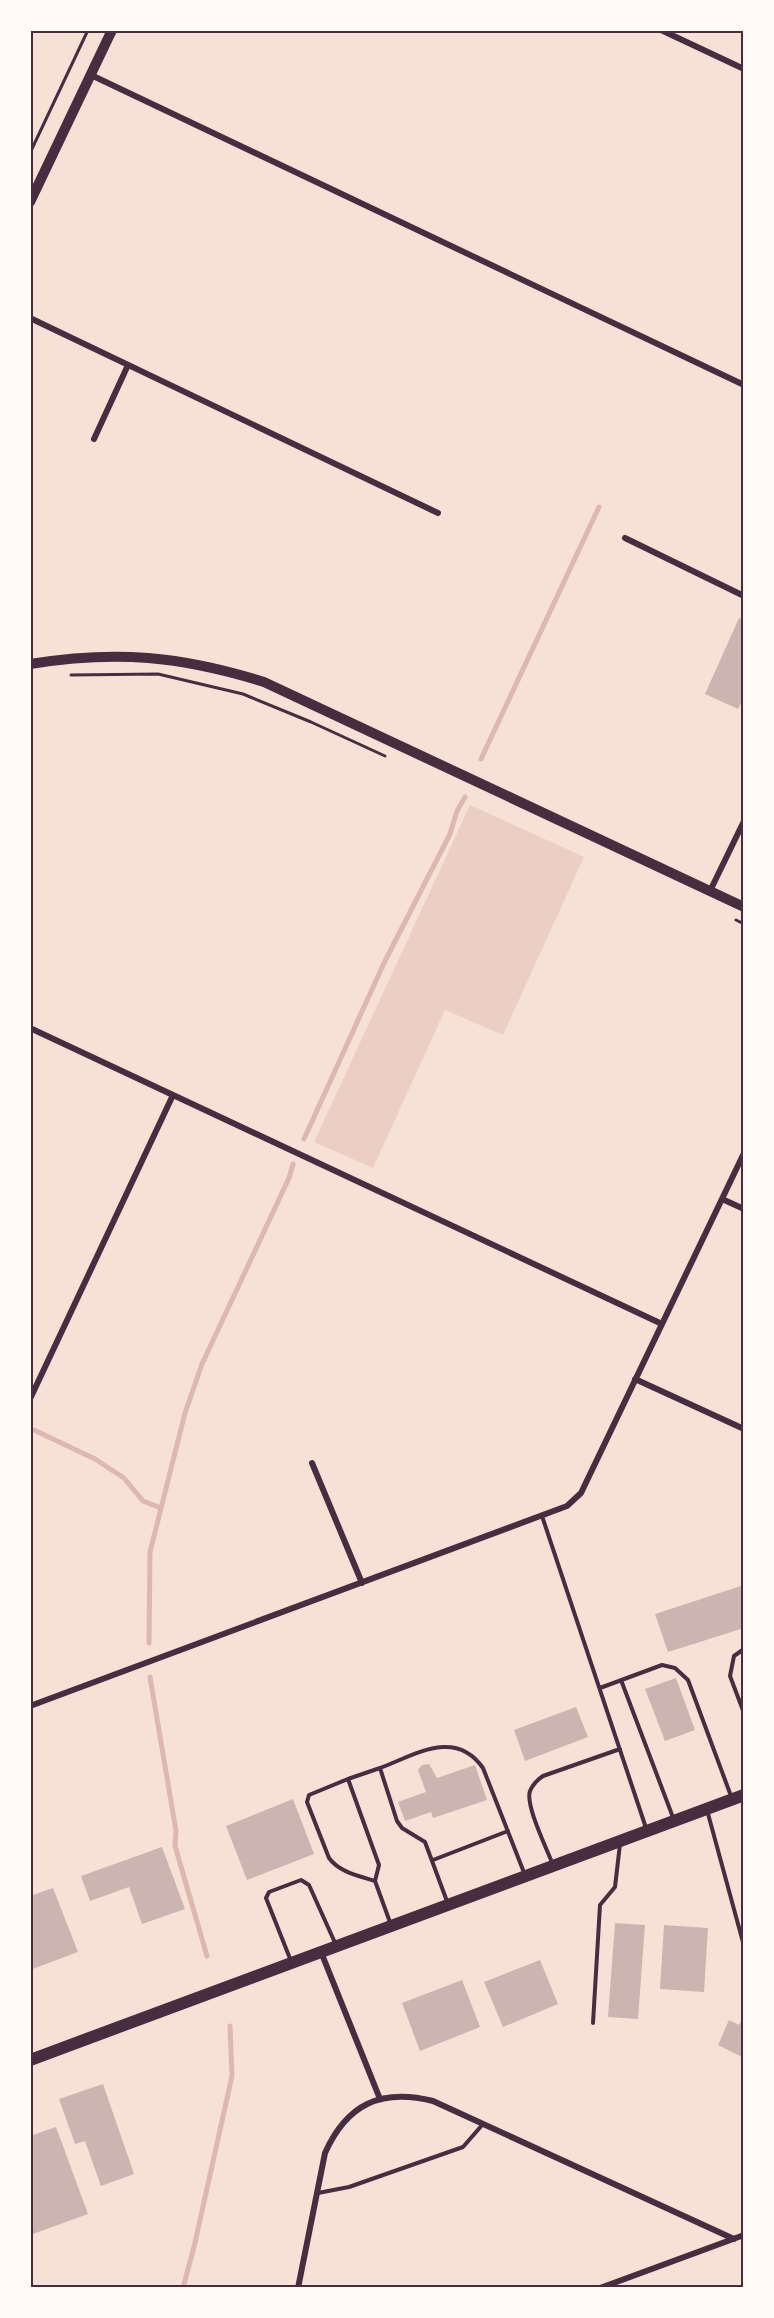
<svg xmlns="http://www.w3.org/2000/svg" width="774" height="2318" viewBox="0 0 774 2318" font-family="Ubuntu,sans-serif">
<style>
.green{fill:#ebcfc5}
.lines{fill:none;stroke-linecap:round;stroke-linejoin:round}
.stream{stroke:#dcb8b0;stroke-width:5}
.building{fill:#ccb4b1}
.path{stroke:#4a2c40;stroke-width:3}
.service{stroke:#4a2c40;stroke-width:4}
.minor{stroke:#4a2c40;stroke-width:6}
.tertiary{stroke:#4a2c40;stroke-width:10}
.primary{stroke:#4a2c40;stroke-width:12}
.neatline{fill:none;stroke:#4a2c40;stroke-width:2}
</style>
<rect width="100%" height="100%" fill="#f7e1d7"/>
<path class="green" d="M470,805l114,52 -81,178 -58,-25 -72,158 -59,-26z"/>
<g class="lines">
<path class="stream" d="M481,759l118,-252
M304,1139l80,-176 66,-129 7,-23 8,-14
M34,1430l61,29 29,19 19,23 18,7
M149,1643l1,-91 35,-139 17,-49 87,-186 4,-14
M150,1677l26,154 -1,15 32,110
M183,2288l11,-41 38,-171 -2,-50"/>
</g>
<path class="building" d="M739,618l5,2v77l-6,12 -33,-15z
M744,1585v43l-76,24 -13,-38z
M676,1678l19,52 -30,11 -20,-52z
M576,1707l12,30 -63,24 -11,-31z
M429,1764l8,14 38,-13 12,35 -54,18 -2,-6 -26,9 -7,-19 28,-10 -8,-22 4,-5z
M293,1799l21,55 -67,26 -21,-54z
M162,1847l23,62 -43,15 -13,-37 -39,14 -9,-25z
M53,1888l25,64 -48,18v-74z
M615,1923l30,2 -7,94 -30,-2z
M664,1925l44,3 -4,64 -44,-3z
M540,1960l18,44 -55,23 -19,-45z
M462,1980l18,47 -60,24 -18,-48z
M729,2020l10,5 3,-5 2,1v37l-26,-13z
M103,2084l31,90 -33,12 -16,-45 -10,3 -16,-45z
M56,2127l32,87 -58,21v-99z"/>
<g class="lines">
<path class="path" d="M30,153l58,-123
M71,675l87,-1 85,20 68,28 74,34
M736,920l8,4"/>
<path class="service" d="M542,1516l104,312
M744,1649l-10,7 -4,20 14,37
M621,1680l53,140
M600,1688l62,-23 13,3 13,12 43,116
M348,1779l32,-11
M707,1810l37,136
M433,1860l75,-29
M553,1865c-6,-16 -28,-60 -23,-74 3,-7 7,-11 13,-15l77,-27
M375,1881c-16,-5 -36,-9 -46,-23l-22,-56 2,-7 39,-16 31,86 -4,16 16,44
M448,1904l-23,-62 -23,-14 -5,-7 -17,-53c35,-13 75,-40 103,0l42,107
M291,1961l-25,-63 3,-6 32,-12 8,5 27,60
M593,2023l7,-118 15,-18 5,-43
M318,2193l31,-6 114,-40 20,-23"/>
<path class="minor" d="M661,30l83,39
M91,75l653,310
M30,318l408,195
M94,439l34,-74
M625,538l119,58
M710,891l34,-70
M30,1028l632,296
M722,1199l22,10
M635,1379l109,50
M30,1399l143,-304
M312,1463l50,120
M30,1706l537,-200 14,-13 163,-340
M321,1952l59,147
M298,2288l27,-135c22,-49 56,-65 108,-52l301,138
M600,2288l144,-53"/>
<path class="tertiary" d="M30,202l82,-172
M30,664c86,-14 151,-8 234,18l480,225"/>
<path class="primary" d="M30,2060l714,-265"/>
</g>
<rect width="774" height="2318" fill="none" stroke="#fffaf5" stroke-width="63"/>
<rect x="32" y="32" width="710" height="2254" class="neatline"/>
</svg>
